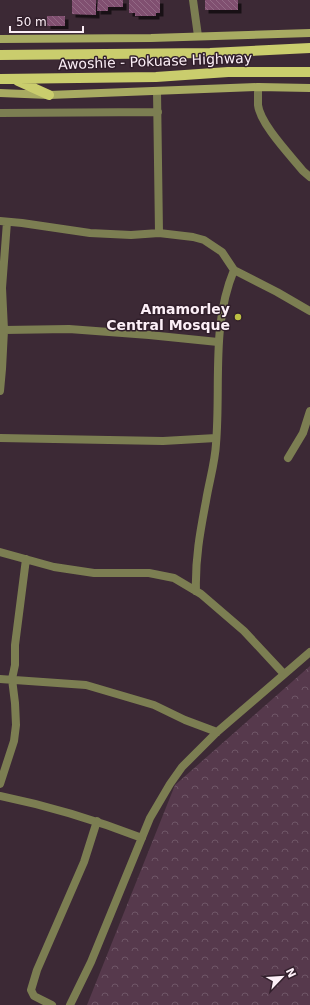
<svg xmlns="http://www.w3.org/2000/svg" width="310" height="1005" viewBox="0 0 310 1005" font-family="'DejaVu Sans',sans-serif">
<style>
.forest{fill:url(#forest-crowns)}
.building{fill:url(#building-back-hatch);filter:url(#shadow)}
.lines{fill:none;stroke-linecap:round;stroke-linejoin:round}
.street{stroke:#7c7e52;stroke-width:8}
.secondary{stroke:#a8ab62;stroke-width:8}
.primary{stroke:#cacd6d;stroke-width:10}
.poi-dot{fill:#bcbf43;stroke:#311f2b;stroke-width:1.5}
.labels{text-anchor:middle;stroke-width:3;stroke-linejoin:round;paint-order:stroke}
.street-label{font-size:14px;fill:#fceff7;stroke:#311f2b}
.poi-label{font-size:14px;font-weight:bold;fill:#fceff7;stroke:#311f2b;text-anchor:end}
</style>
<defs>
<pattern id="forest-crowns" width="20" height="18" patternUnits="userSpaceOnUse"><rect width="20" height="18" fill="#56394c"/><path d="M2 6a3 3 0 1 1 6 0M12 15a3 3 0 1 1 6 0" fill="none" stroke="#6f5667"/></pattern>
<pattern id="building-back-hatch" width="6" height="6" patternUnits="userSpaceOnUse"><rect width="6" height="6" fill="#804f70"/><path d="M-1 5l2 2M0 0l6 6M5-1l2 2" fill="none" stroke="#936985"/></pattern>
<filter id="shadow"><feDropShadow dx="3.5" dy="3.5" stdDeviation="0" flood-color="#0009"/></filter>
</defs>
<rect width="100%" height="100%" fill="#3c2935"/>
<path class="forest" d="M310,666v339h-223l88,-220z"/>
<path class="building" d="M72,0h24v15l-24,-1z
M98,0h25v7h-15v4h-11z
M129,0h31v13h-4v3h-21v-3h-6z
M205,0h33v10h-33z
M47,16h18v10h-18z"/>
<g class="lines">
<path class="street" d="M193,0l5,36
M258,87c0,6 0,12 0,18 2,19 33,51 45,66l7,6
M157,91l2,142
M0,113l158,-1
M0,221l22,2 68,10 41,2 28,-2 34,4 11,3 18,12 12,18 43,22 33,19
M4,330l65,-1 80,6 69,7
M0,391l2,-22 2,-39 -2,-42 5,-66
M0,438l163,3 53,-3
M288,458l15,-25 7,-22
M0,552l54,15 40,6h55l25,5 27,16 43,37 40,43
M196,591c-1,-31 4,-59 10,-90 3,-19 9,-38 10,-57 5,-59 -5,-119 18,-174
M0,679l86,6 68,20 31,15 32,12
M0,784l14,-43 2,-16 -1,-22 -3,-24 3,-14v-20l11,-86
M0,796c49,10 95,24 142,42
M52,1005l-18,-9 -3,-6 6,-20 47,-108 13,-41
M70,1005l21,-43 59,-144 20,-34 12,-17 35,-35 93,-80"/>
<path class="secondary" d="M0,39l151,-1 159,-5
M0,93l49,2 209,-8 52,1"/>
<path class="primary" d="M0,55l210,-2 100,-5
M0,79l156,-2 72,-5h82
M18,81l31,14"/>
</g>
<circle class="poi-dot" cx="238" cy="317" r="4"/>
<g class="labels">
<g class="street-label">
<text transform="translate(155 61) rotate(-2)" y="5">Awoshie - Pokuase Highway</text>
</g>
<g class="poi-label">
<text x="230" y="314">Amamorley<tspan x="230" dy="16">Central Mosque</tspan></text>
</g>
</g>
<g transform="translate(282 977) rotate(65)" stroke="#311f2b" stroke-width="3" paint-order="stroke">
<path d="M0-3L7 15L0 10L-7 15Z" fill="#fceff7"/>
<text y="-6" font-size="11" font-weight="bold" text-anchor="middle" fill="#fceff7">N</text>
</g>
<path d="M10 26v6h73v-6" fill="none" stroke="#fceff7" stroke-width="2"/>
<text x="16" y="26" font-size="12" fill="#fceff7" stroke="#311f2b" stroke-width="3" paint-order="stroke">50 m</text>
</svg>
